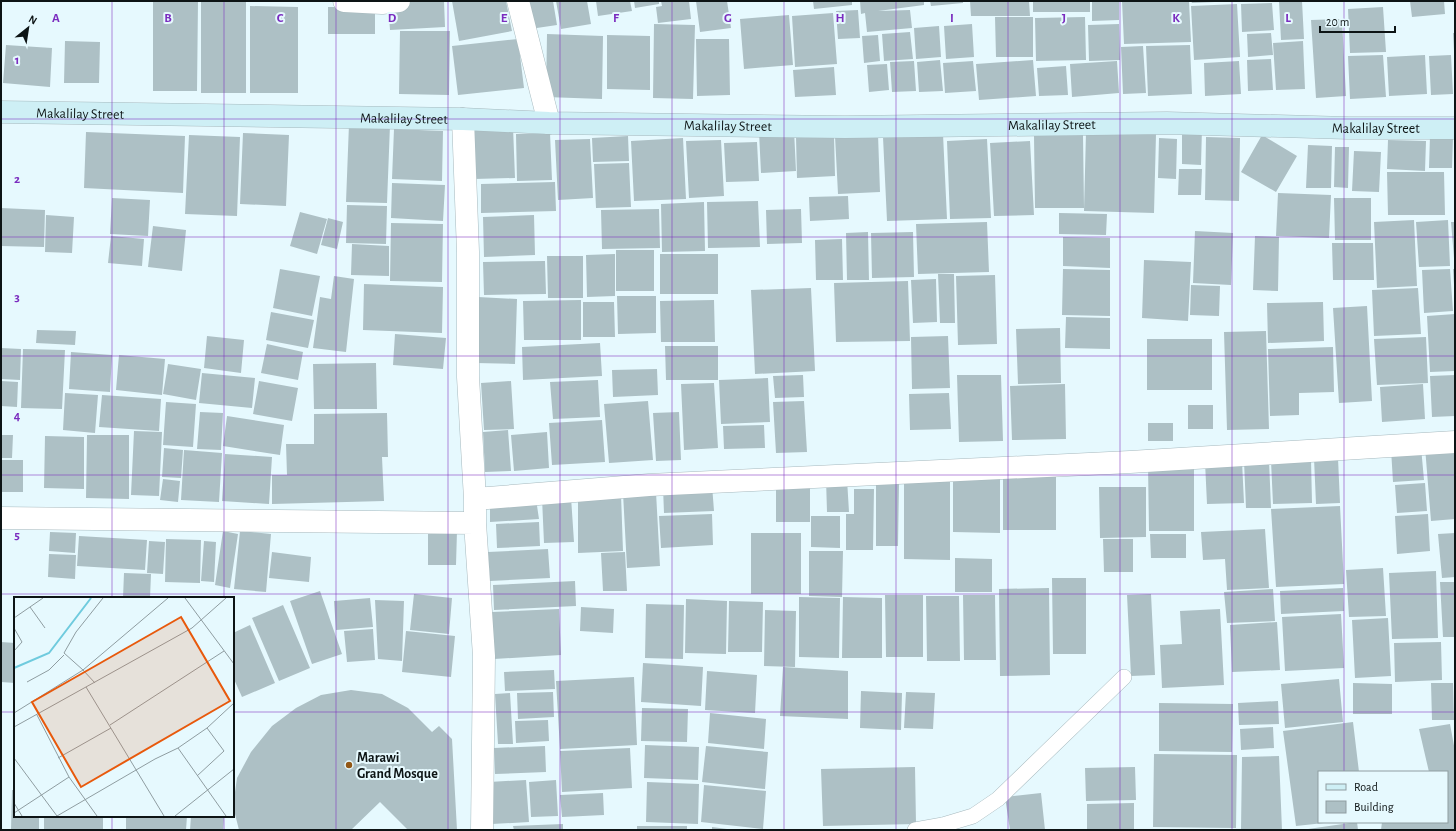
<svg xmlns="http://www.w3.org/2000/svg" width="1456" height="831" viewBox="0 0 1456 831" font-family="'Alegreya Sans',sans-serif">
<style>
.building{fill:#adc0c5}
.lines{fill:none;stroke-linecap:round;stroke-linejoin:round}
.lane-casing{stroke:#a7b9be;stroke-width:16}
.street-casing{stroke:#a7b9be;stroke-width:23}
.secondary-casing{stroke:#a7b9be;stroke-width:23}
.lane{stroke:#fff;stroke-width:15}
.street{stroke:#fff;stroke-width:22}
.secondary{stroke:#ceeff5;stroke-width:22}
.grid{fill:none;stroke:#7b2cbf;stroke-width:1;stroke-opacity:0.55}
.poi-dot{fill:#925716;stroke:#e6f9fe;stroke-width:1.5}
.labels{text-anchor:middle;stroke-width:4;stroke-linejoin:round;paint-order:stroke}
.street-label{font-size:14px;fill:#0d1415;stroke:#e6f9fe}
.poi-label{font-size:14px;font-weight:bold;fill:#0d1415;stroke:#e6f9fe;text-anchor:start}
.inset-river{fill:none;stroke:#6fcbde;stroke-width:2}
.inset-road{fill:none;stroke:#8f9da1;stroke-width:1}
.view{fill:#e8590c;fill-opacity:0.15;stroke:#e8590c;stroke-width:2}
.inset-edge{fill:none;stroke:#0d1415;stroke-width:2}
.grid-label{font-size:13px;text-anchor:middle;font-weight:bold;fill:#7b2cbf;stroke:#e6f9fe;stroke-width:4;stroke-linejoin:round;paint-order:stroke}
</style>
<rect width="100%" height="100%" fill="#e6f9fe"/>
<path class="building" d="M153,1h45l-1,90h-44z
M201,1h45v92h-45z
M421,1h23l1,26 -55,3 -2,-27z
M452,1h54l6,30 -53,10z
M526,1h27l4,24 -27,4z
M556,1h31l4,23 -30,5z
M596,1h34l2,10 -34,5z
M634,1h25v3l-24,4z
M661,1h28l2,18 -33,4 -2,-16 6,-1z
M696,1h31l4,27 -31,4z
M813,1h39v4l-38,4z
M860,1h64v4l-46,6 32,-1 2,18 -45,4 -2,-19 -4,1z
M930,1h33v2l-32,3z
M970,1h59l1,15h-59z
M1033,1h57v11h-57z
M1092,1h27v19l-27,1z
M1122,1h67l2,41 -67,2z
M1191,1h24v1l-23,1z
M1279,1h23l2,38 -23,1z
M1410,1h34l1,13 -33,3z
M1272,3l2,27 -32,2 -1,-28z
M1237,4l3,53 -46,3 -3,-54z
M250,6l48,1v86h-48z
M328,7h47v27h-47z
M1383,7l3,45 -36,1 -2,-44z
M858,10l2,28 -22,1 -2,-28z
M833,13l4,51 -42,3 -3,-51z
M789,15l4,50 -49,4 -4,-50z
M995,17h38v40h-37z
M1085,17l1,43 -50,1 -1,-43z
M1342,19l4,77 -30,2 -5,-78z
M654,24l41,1 -2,74 -40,-1z
M972,24l2,33 -28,2 -2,-33z
M1119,24l1,36 -31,1 -1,-36z
M939,26l2,31 -25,2 -2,-31z
M400,31h50l-1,64 -50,-1z
M910,32l3,27 -29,2 -2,-27z
M1271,33l2,22 -25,2 -1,-23z
M1453,33h2v18h-1z
M547,34l56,2 -1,63 -56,-2z
M607,35l43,1v54l-43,-1z
M878,35l2,26 -16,2 -2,-27z
M518,39l6,49 -66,7 -6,-49z
M696,39h33l1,56 -33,1z
M65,41l35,1 -1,41h-35z
M1303,41l2,48 -29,1 -3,-47z
M6,45l46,3 -2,39 -47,-4z
M1190,45l2,49 -44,2 -2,-50z
M1143,46l3,47 -23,1 -2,-47z
M1383,55l3,42 -36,2 -2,-43z
M1425,55l2,39 -38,2 -2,-39z
M1451,55l2,39 -22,1 -2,-39z
M1271,59l2,31 -25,1 -1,-31z
M940,60l3,31 -24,1 -2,-30z
M1033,60l3,36 -57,4 -3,-36z
M914,61l2,30 -24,1 -2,-30z
M973,61l3,30 -31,2 -2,-30z
M1117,61l2,32 -47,4 -2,-33z
M1239,61l2,33 -36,2 -1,-33z
M887,64l2,26 -20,2 -2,-27z
M1066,66l2,29 -29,1 -2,-28z
M834,67l2,28 -41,2 -2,-27z
M349,124l41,1 -3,78 -41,-1z
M513,127l2,51 -41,1 -2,-51z
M1182,128h20l-1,37 -19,-1z
M394,129l49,2 -1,50 -50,-2z
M794,130l2,41 -35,2 -2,-41z
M86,132l99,4 -2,57 -99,-5z
M1086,132l70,2 -2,79 -70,-2z
M243,133l46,2 -3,71 -46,-2z
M550,133l2,47 -35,1 -1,-47z
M878,134l2,58 -42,2 -3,-58z
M943,134l4,85 -60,2 -4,-84z
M189,135l51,2 -3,79 -52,-2z
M1083,135l1,73h-49l-1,-72z
M1262,135l35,21 -21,36 -35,-20z
M628,136l1,25 -36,1 -1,-24z
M834,136l1,40 -38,2 -1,-41z
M1430,136l23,1 -1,31h-23z
M1206,137l34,1 -1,63 -34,-1z
M683,138l3,61 -52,2 -3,-60z
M1159,138l18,1 -1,40 -18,-1z
M590,139l3,59 -35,2 -3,-60z
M987,139l4,79 -41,1 -3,-78z
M721,140l3,56 -35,2 -3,-57z
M1388,140l38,1 -1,30 -38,-2z
M1030,141l4,74 -40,1 -4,-73z
M757,142l2,39 -33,1 -2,-39z
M1308,145l24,1 -1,42h-25z
M1335,147h14l-1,41 -14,-1z
M1354,151l27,1 -2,40 -27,-1z
M629,163l2,44 -35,1 -2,-44z
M1179,169h23l-1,26h-23z
M1387,172h57l1,43h-57z
M555,182l1,29 -75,2v-29z
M392,183l53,2 -2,36 -52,-3z
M1278,193l53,2 -2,43 -53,-2z
M848,196l1,23 -39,2 -1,-24z
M112,198l38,2 -2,36 -38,-2z
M1334,198h37v42h-36z
M758,201l2,46 -52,1 -1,-46z
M704,202l1,49 -43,1 -1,-48z
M347,205l40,1 -1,38 -40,-1z
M1,208l44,2 -1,37 -43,-1z
M659,209l1,39 -58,1 -1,-39z
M801,209l1,34 -35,1 -1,-34z
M300,212l27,7 -10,35 -27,-8z
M1059,213l48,1 -1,21 -47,-1z
M46,215l28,2 -2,36 -27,-1z
M534,215l1,40 -51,2 -1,-40z
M328,218l15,4 -6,27 -16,-4z
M1414,220l3,66 -40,2 -3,-66z
M1448,220l2,46 -31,1 -3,-45z
M987,222l2,50 -71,2 -2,-50z
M1451,222h4v36h-1z
M391,223l52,1 -1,58 -52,-1z
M153,226l33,4 -4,41 -34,-4z
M1195,231l38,2 -2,52 -38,-2z
M868,232l1,48h-22l-1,-47z
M913,232l1,45 -42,1 -1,-45z
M111,236l33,3 -2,27 -34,-3z
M1255,236l24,1 -1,54 -25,-1z
M1063,237l47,1v30l-47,-2z
M842,239l1,41h-27l-1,-40z
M1332,243h41l1,37h-41z
M352,244l37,2v30l-38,-1z
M616,250h38v41h-38z
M615,254v42l-28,1 -1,-42z
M660,254h58v40h-58z
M547,256h36v42h-35z
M1144,260l47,2 -3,59 -46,-3z
M545,261l1,33 -62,1 -1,-33z
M280,269l40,7 -8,40 -39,-8z
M1063,269l47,1v46l-48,-1z
M1450,269l3,42 -29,2 -2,-43z
M1453,269h2v16h-1z
M938,274h16l1,49h-15z
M995,275l2,69 -39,1 -2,-69z
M334,276l20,3 -8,73 -33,-4 7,-51 11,2z
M936,279l1,43 -24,1 -2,-43z
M908,281l2,60 -74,1 -2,-59z
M364,284l79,3 -1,46 -79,-3z
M1191,285l29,1 -1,30 -29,-1z
M811,288l4,83 -60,3 -4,-84z
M1418,288l3,46 -47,2 -2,-46z
M617,296h39v37l-38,1z
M478,297l39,2 -2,65 -39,-1z
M581,300v40h-57l-1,-39z
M714,300l1,42h-54l-1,-41z
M583,302h31l1,35h-32z
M1323,302l1,39 -56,2 -1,-40z
M1367,306l5,95 -33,2 -6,-95z
M271,312l43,8 -6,28 -42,-8z
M1455,314v57l-25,1 -3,-56z
M1066,317l44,1v31l-45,-1z
M1060,328l1,55 -43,1 -2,-55z
M37,330l39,1 -1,14 -39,-2z
M1266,331l3,98 -42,1 -3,-98z
M395,334l51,4 -3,31 -50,-4z
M207,336l37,4 -3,33 -37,-5z
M948,336l2,52 -38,1 -1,-52z
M1426,337l2,46 -51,2 -3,-46z
M1147,339h65v51h-65z
M600,343l2,33 -79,4 -1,-33z
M267,344l36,8 -5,28 -37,-7z
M665,346h53v34h-52z
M1333,347l1,45 -35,1v22l-29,1 -2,-67z
M1,348l20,1 -1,31 -19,-1z
M23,349l42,1 -3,59 -41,-1z
M71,352l41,3 -2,37 -41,-3z
M119,355l46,4 -3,36 -46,-5z
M376,363l1,46h-63l-1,-45z
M168,364l33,5 -5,31 -33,-6z
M657,369l1,26 -45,2 -1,-27z
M202,373l53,5 -3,30 -53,-5z
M803,375l1,22 -29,1 -2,-22z
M957,375h44l2,66 -44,1z
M1455,375v41l-23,1 -2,-41z
M768,378l2,44 -49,2 -2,-44z
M598,380l2,37 -47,2 -3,-37z
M1,381l17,1 -1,25 -16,-1z
M259,381l39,7 -6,33 -39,-7z
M511,381l3,48 -30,1 -3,-47z
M714,383l4,65 -34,2 -3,-66z
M1065,384l1,55 -54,1 -2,-54z
M1423,384l2,35 -43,3 -2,-35z
M65,393l33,2 -3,38 -32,-3z
M949,393l2,36 -41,1 -1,-36z
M102,395l59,4 -2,32 -60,-4z
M648,401l5,59 -44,3 -5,-59z
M804,401l3,51 -31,1 -3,-51z
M166,402l30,2 -3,43 -30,-2z
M1188,405h25v24h-25z
M200,412l23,1 -2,37 -24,-1z
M679,412l2,48 -25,1 -3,-48z
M387,413l1,44h-6l2,44 -112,3v-29h15l-1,-31h28v-30z
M227,416l57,9 -4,30 -57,-9z
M602,420l3,42 -53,3 -3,-42z
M1148,423h25v18h-25z
M764,425l1,23 -41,1 -1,-23z
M508,430l3,41 -26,1 -2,-40z
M134,431l28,1 -3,64 -28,-1z
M547,432l2,36 -35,3 -3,-36z
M1,435h12l-1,23h-11z
M87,435h42v64l-43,-1z
M45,436l39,1v52l-40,-1z
M1455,445v74l-24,2 -6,-74z
M1421,447l3,33 -31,2 -2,-33z
M164,448l19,2 -2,28 -19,-1z
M184,450l38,3 -3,49 -38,-2z
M225,454l47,3 -3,47 -47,-3z
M1314,458h24l2,45 -24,1z
M1311,459l1,44 -39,1 -2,-43z
M1,460h22v32h-22z
M1269,460l2,48h-25l-2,-47z
M1242,461l2,42 -37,1 -2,-42z
M1148,464h46v67h-45z
M953,474l47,1v58l-47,-1z
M1003,474h53v56h-53z
M163,479l17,2 -2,21 -18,-2z
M826,479h21l2,33h-22z
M776,480h34v42h-34z
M904,480l46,1v79l-46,-1z
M876,483h23l-1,63h-22z
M1425,483l2,28 -30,2 -2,-28z
M712,485l2,26 -50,2 -1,-26z
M1099,487h47v50l-46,1z
M854,489h20l-1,61h-27v-36h8z
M656,492l4,74 -33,2 -4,-75z
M621,494l2,57 -45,2v-58z
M571,497l3,45 -30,1 -2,-45z
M536,499l3,20 -49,3v-21z
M1340,506l4,78 -68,3 -5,-78z
M712,514l1,31 -52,3 -2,-32z
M1428,514l2,37 -33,3 -2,-38z
M811,516h29v32l-29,-1z
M539,522l1,24 -43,2 -1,-24z
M1265,529l4,59 -42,2 -2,-31 -22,1 -2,-28z
M428,530l29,1 -1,34h-28z
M223,531l15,3 -8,54 -15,-3z
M240,531l31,3 -5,58 -32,-3z
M50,532l26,1 -1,20 -26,-2z
M751,533h50v61h-50z
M1455,533v44l-13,1 -4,-44z
M1150,534h36v24h-35z
M79,536l68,4 -2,30 -68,-4z
M166,539l35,1 -1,43 -35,-1z
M1103,539h30v33h-29z
M149,541l16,1 -2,32 -16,-1z
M204,541l12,1 -2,40 -13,-1z
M548,549l2,29 -60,3 -2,-29z
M809,551h34l-1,46 -33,-1z
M272,552l39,5 -2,25 -40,-4z
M625,552l2,39h-24l-2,-38z
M49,554l27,1 -1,24 -27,-2z
M955,558l37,1v33h-37z
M1383,568l3,48 -37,1 -3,-47z
M1436,571l2,67 -46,1 -3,-66z
M124,573l27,1 -1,24h-27z
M1052,578h34v76h-33z
M575,581l1,25 -82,4 -1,-25z
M1440,582h15v55h-12z
M1049,588l1,87 -50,1 -1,-87z
M1343,588l1,23 -63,3 -1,-23z
M1273,589l2,32 -48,2 -3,-31z
M320,591l22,63 -30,10 -22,-63z
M414,594l38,4 -3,36 -39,-4z
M1151,594l4,81 -24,1 -4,-81z
M885,595h38v62h-37z
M963,595h32l1,65h-32z
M926,596h33l1,65h-33z
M799,597l41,1 -1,60 -40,-1z
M843,597l39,1v60h-40z
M370,598l3,29 -37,3 -2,-29z
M686,599l41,2 -1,53 -41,-1z
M375,600l29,1 -2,60 -24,-2z
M729,601l34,1 -1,50h-34z
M646,604l38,1 -1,54 -38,-1z
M283,605l27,63 -31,13 -27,-63z
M581,607l33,2 -1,24 -33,-2z
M559,609l2,46 -67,4 -2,-47z
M1220,609l4,76 -62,3 -2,-43 22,-1 -2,-33z
M765,610l31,1 -1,56 -31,-1z
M1341,614l3,54 -59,3 -3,-54z
M1388,618l3,58 -36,2 -3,-58z
M1277,622l3,48 -48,2 -2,-47z
M250,625l25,58 -33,14 -9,-20v-44z
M373,629l2,31 -28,2 -3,-31z
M406,631l49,5 -4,41 -49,-5z
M1,642l14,1v40l-14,-1z
M1441,642l1,38 -47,2 -1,-39z
M643,663l60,4 -2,39 -60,-4z
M783,667l65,4v48l-68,-3z
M554,670l1,19 -50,2 -1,-19z
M707,671l50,4 -2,38 -50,-3z
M634,677l3,68 -77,4 -4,-68z
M1339,679l4,43 -58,6 -4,-44z
M1353,683l39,1v30h-39z
M1431,683h22l1,37h-22z
M351,690l31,4 26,14 24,24 7,-6 13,13 5,91h-49l-28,-28 -29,28h-112l-6,-24 4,-28 14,-26 21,-26 24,-18 25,-13z
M861,691l41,2 -1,37 -41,-2z
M553,692l1,25 -36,2 -1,-26z
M906,692l29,1 -2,36 -29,-1z
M510,693l3,51h-15l-3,-50z
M1278,701l1,23 -40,1 -1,-22z
M1159,703l74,1 -1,48 -73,-1z
M642,708l46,1 -1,33 -46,-1z
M710,713l56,6 -2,30 -56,-6z
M548,720l1,21 -33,2 -1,-22z
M1353,722l6,50h-40v50l5,1 -28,3 -13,-95z
M1450,724l5,27v79h-74l1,-8h65v-50h-18l-10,-43z
M1273,727l1,21 -33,2 -1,-21z
M645,745l54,2 -1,33 -54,-2z
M545,746l1,26 -51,2 -1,-26z
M706,746l62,6 -3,37 -63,-7z
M630,748l2,40 -70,4 -2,-41z
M1154,754l83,1 -1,73 -83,-1z
M1279,756l3,74h-41l1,-73z
M915,767l1,57 -93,2 -2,-57z
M1135,767l1,33 -50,1 -1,-33z
M526,780l3,42 -37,2 -3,-42z
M556,780l2,36 -27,1 -2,-35z
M647,782l52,2 -1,40 -52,-2z
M704,785l62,6 -3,38 -62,-7z
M12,790h3v26h24v14h-28z
M603,793l1,22 -42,2 -2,-22z
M1041,793l4,37h-35l-5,-33z
M1134,803v27h-47v-26z
M44,816h59v14h-59z
M126,816h61l-1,14h-60z
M191,816h33l-1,14h-33z
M1357,822l1,8h-49l-1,-1z
M563,824v6h-49l-1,-4z
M637,826h50v4h-50z
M712,827l15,2v1h-15z"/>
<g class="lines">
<g class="lane-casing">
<path id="lane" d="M915,830l28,-5 30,-9 25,-17 126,-122"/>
</g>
<g class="street-casing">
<path id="street" d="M344,1l38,2 17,-2
M518,1l31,122
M463,119l5,133v125l7,122v24l9,133 -2,174
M475,499l174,-14 481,-23 325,-20
M1,518l474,5"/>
</g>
<g class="secondary-casing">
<g id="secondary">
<path id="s1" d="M1,112l462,7 86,4 296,4 322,-4 181,5h107"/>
</g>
</g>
<use href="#lane" class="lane"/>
<use href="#street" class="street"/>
<use href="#secondary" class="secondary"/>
</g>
<path class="grid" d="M112,1v597M224,1v597M336,1v829M448,1v829M560,1v829M672,1v829M784,1v829M896,1v829M1008,1v829M1120,1v829M1232,1v829M1344,1v771M1,119h1454M1,237h1454M1,356h1454M1,475h1454M1,594h1454M1,712h14M233,712h1222M112,816v14M224,816v14M1344,822v8"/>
<circle class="poi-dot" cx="349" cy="765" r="4"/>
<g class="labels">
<g class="street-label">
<text dy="5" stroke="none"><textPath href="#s1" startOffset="79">Makalilay Street</textPath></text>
<text dy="5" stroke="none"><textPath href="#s1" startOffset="403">Makalilay Street</textPath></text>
<text dy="5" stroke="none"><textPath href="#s1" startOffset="727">Makalilay Street</textPath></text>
<text dy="5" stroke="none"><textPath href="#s1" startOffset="1051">Makalilay Street</textPath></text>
<text dy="5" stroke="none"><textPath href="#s1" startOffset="1375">Makalilay Street</textPath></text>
</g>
<g class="poi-label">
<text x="357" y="762">Marawi<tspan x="357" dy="16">Grand Mosque</tspan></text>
</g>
</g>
<g transform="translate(14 597)">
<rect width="220" height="220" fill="#e6f9fe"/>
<path class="inset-river" d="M0,71l35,-15 42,-55"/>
<path class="inset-road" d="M171,1l49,66M16,10l15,21M0,21l29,-20M0,31l8,14 -8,9M13,85l22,-12 15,-15M81,86l-12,-13 85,-72M72,90l78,129M0,116l69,-43 -19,-17 12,-21 27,-34M23,118l32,62 28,39M96,128l114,-74M0,130l178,-99 34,-30M164,151l48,68M0,161l43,58M44,161l53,-30M183,179l27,-25 -17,-23M0,206l8,13M0,216l55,-36M43,219l98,-57 23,-11 29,-20 27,-25M161,219l59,-47"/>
<path class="view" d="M167,20l49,84 -149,86 -49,-85z"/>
<rect width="220" height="220" class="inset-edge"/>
</g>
<g class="grid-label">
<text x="56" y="22">A</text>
<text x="168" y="22">B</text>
<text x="280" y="22">C</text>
<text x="392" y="22">D</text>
<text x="504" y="22">E</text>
<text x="616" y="22">F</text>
<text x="728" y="22">G</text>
<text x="840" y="22">H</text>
<text x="952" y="22">I</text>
<text x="1064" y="22">J</text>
<text x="1176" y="22">K</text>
<text x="1288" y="22">L</text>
<text x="17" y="64">1</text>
<text x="17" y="183">2</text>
<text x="17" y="301">3</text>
<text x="17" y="420">4</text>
<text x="17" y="539">5</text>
</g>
<rect width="1456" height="831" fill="none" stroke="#0d1415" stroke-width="4"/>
<rect x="1318" y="771" width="130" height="52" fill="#e6f9fe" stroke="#8f9da1"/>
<rect x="1326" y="784" width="20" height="6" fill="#ceeff5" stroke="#8f9da1"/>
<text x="1354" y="791" font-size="12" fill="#0d1415">Road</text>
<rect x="1326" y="801" width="20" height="12" fill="#adc0c5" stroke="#8f9da1"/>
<text x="1354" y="811" font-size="12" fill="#0d1415">Building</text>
<g transform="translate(28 28) rotate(30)" stroke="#e6f9fe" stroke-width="3" paint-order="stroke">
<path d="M0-3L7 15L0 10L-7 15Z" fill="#0d1415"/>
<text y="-6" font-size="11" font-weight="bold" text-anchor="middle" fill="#0d1415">N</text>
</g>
<path d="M1320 26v6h75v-6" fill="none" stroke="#0d1415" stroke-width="2"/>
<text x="1326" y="26" font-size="12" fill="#0d1415" stroke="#e6f9fe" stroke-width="3" paint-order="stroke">20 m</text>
</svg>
